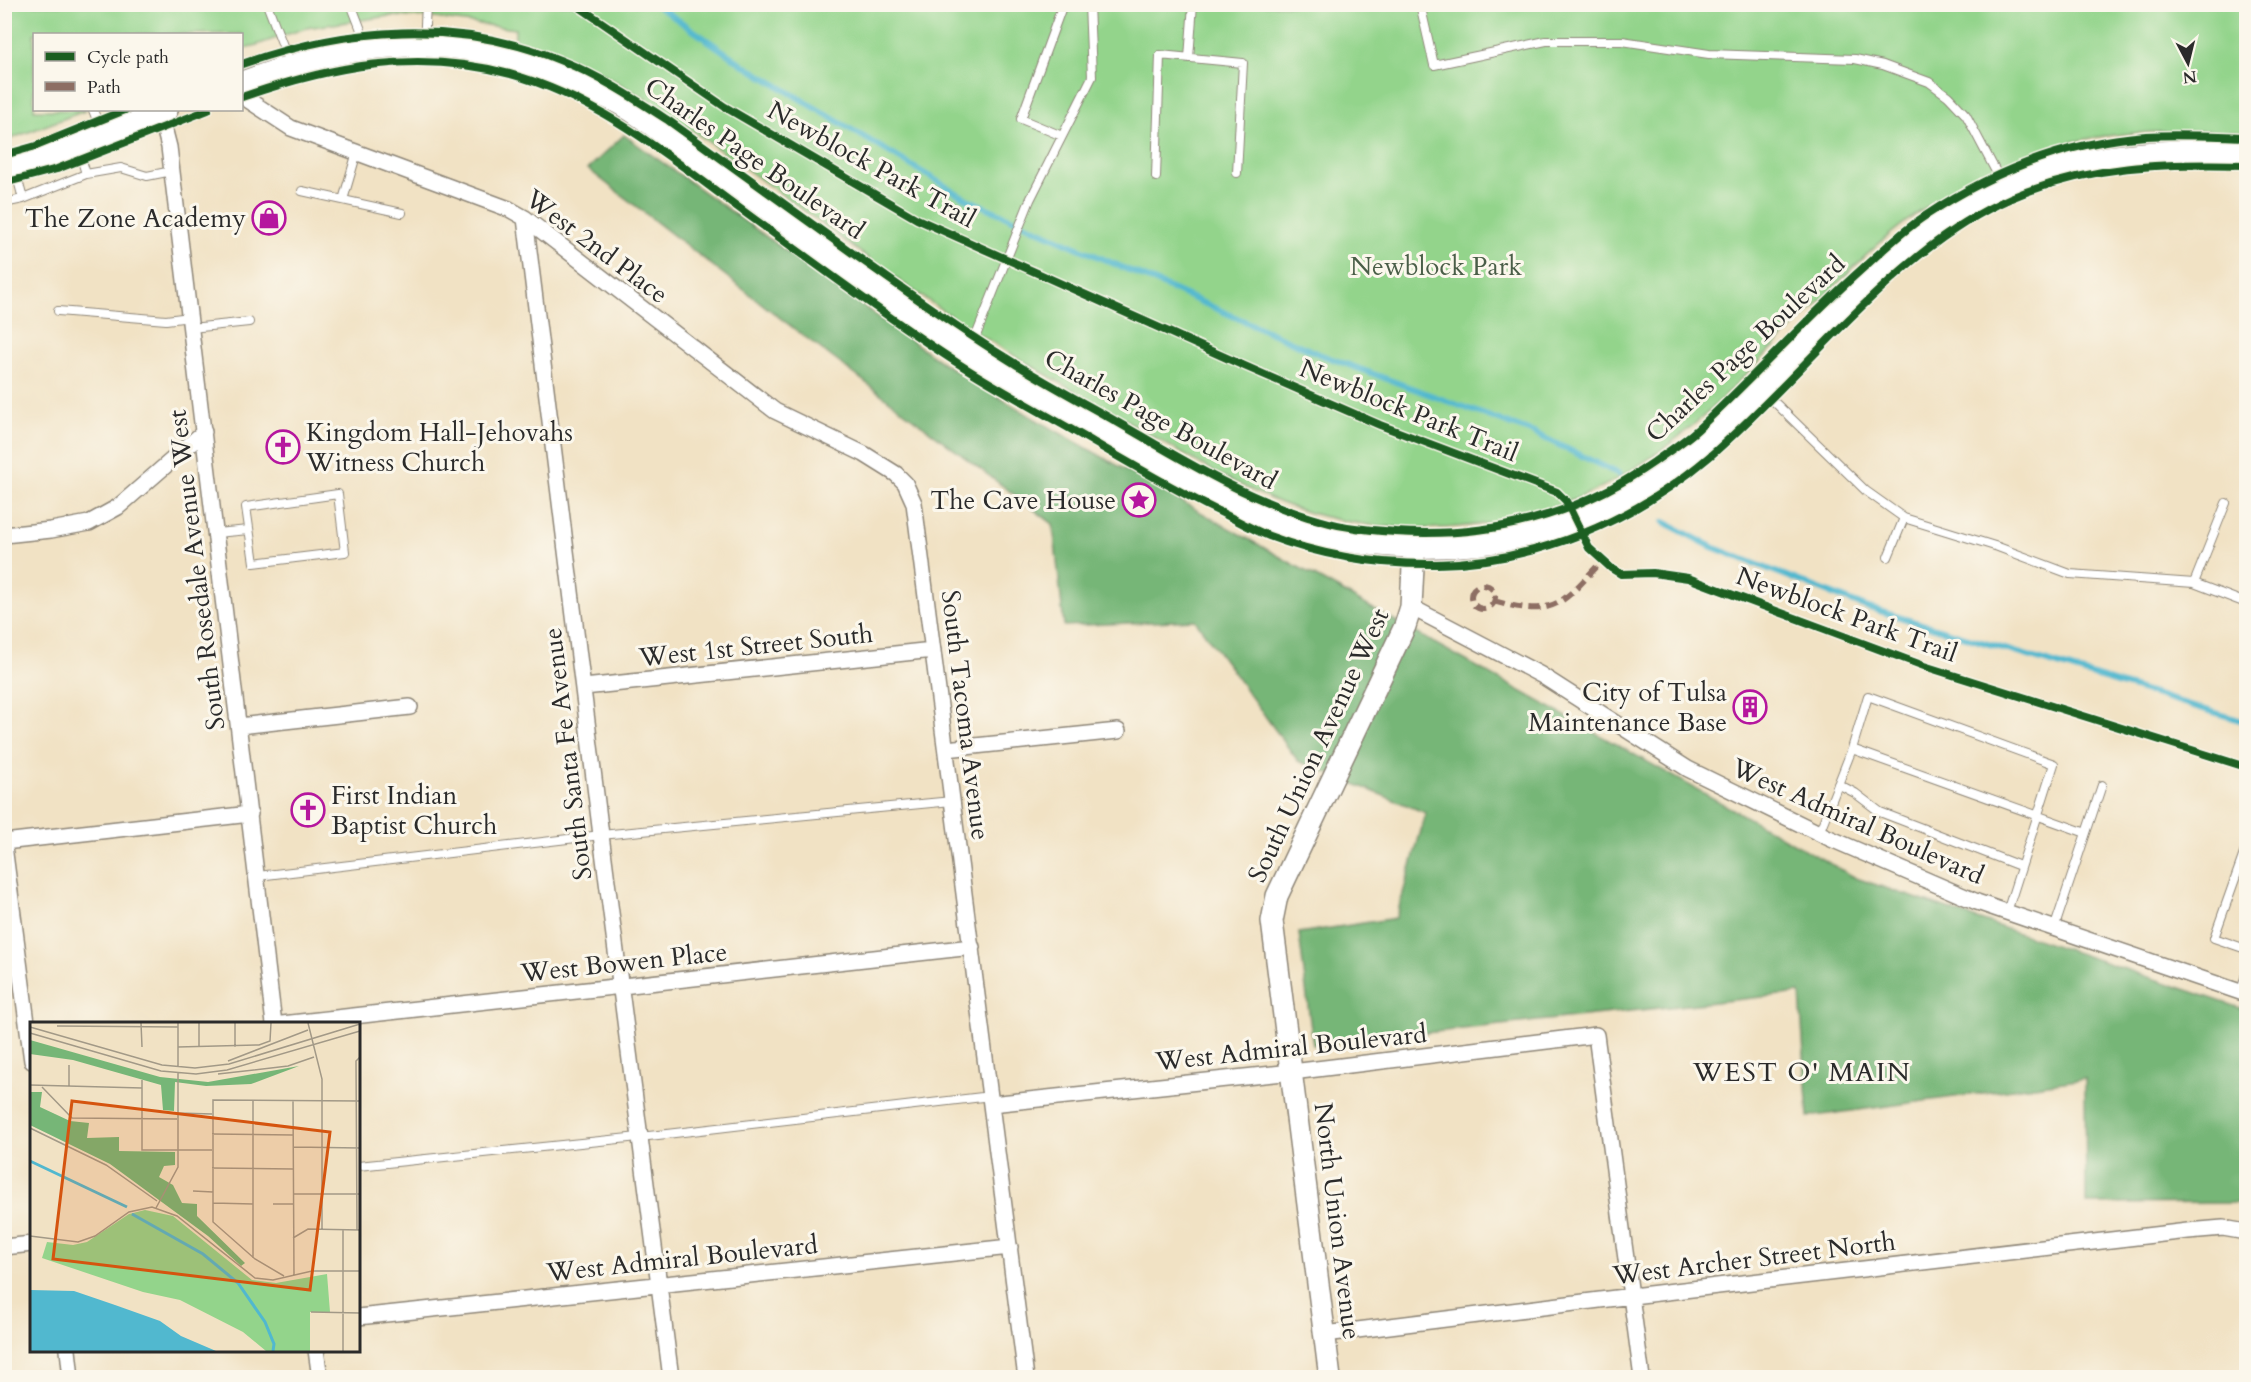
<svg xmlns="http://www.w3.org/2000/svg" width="2251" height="1382" viewBox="0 0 2251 1382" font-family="Cardo,serif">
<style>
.green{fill:#93d48b;stroke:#5f805b;stroke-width:1.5}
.forest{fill:#76b677;stroke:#507051;stroke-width:1.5}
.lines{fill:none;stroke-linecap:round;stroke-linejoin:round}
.stream{stroke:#51b8cf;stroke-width:6}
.lane-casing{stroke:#8e8678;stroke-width:10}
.street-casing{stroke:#8e8678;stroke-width:18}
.secondary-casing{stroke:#8e8678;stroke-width:24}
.lane{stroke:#fff;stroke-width:8}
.street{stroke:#fff;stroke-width:15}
.secondary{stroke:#fff;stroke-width:21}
.quiet{stroke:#8d6e63;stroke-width:6;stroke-dasharray:12 6;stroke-linecap:butt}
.cycleway-casing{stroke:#fbf7ec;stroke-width:11}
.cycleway{stroke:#1b5e20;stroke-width:8}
.labels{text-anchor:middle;stroke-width:6;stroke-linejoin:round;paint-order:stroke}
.street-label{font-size:26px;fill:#2b2b2b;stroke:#fbf7ec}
.poi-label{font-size:26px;fill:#2b2b2b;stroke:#fbf7ec;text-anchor:end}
.park-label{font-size:26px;fill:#4a5e48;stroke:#fbf7ec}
.neighbourhood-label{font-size:27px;letter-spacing:1.5px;fill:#2b2b2b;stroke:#fbf7ec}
.inset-river{fill:none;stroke:#51b8cf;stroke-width:3}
.inset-road{fill:none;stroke:#a29987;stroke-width:1.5}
.view{fill:#d5540f;fill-opacity:0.15;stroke:#d5540f;stroke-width:3}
.inset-edge{fill:none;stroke:#2b2b2b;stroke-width:3}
</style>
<rect width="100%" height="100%" fill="#fbf7ec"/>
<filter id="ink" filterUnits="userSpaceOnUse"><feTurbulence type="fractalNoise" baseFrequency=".0167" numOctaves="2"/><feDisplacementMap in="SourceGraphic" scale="12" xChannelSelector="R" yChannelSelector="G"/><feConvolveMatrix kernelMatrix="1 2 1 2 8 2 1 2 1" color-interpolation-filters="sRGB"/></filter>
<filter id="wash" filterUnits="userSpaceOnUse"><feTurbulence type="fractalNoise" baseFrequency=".008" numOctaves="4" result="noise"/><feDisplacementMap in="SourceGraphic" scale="24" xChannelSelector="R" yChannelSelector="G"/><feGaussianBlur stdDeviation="1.35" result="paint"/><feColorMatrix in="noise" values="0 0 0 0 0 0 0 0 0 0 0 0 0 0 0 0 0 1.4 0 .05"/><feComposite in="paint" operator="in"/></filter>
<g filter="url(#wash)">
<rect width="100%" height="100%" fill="#f1e2c4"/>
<path class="green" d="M4,5h2242v127c-51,-2 -103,-2 -154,6 -79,13 -163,59 -221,113 -22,20 -43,43 -65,64 -33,33 -67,66 -100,99 -34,30 -71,57 -112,77 -88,42 -194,48 -287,21 -66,-20 -128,-61 -188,-96 -63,-35 -126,-71 -186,-112 -57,-38 -110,-81 -166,-120 -80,-57 -155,-119 -252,-143v-12l-80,-11 -46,-2 -83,12 -64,22v-16h-208v76h53l-82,31z"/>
<path class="forest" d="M624,135l319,228 92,56 306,172 515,287 390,132v193l-160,1 -1,-125 -277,38 -8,-124 -487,52 -14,-112 97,-15 30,-105 -128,-52 -103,-141 -131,6 -11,-102 -269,-203 -196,-152z"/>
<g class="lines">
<path class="stream" d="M655,4l87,60 225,135 352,155 215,79 85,41
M1664,522l48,25 154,60 380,115"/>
</g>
</g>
<g filter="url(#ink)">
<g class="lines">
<g class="lane-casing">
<path id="lane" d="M267,4l23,60
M351,4l17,44
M1420,4l14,61 112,-24h76l87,13 146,5 28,6 46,17 19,14 18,19 37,70
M424,45l2,-41
M1189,58l4,-54
M93,110l9,23
M1062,136l-41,-17 42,-115
M78,147l8,27
M15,169l8,30
M1156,177l4,-122 83,8 -6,110
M302,191l100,22
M343,200l14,-48
M4,203l19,-4 63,-25 35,-6 26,8 25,-5
M58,311l108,9 24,-3
M191,328l58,-6
M970,351l60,-151 62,-123 -3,-73
M1762,390l104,101 38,27 94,29 72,27 124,9 52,20
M338,494l7,58 -91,11 -8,-56z
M216,533l33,-3
M1888,557l16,-39
M2194,583l32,-80
M1852,749l234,84
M1838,784l17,9 25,19 140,54
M1819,833l33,-84 16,-53 186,68 -47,148
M2246,848l-32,90 32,11
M258,876l343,-41 351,-34
M2054,929l48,-144
M2241,992l5,-18
M358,1166l300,-31 333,-39"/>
</g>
<g class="street-casing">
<path id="street" d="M242,96l49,32 218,81 16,9 250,193 89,43 32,20 9,9 9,20 112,875
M160,112l9,35 105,877
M525,218l76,617 70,543
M4,535l47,-5 38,-7 29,-16 86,-75
M1411,607l130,68 147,94 141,69 148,64 269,92
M584,687l349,-37
M239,726l171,-19
M946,749l172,-18
M4,842l246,-28
M4,846l28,215
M282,1024l690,-77
M991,1104l301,-32 304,-37 46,343
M4,1247l28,-3
M358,1317l652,-70
M1325,1334l307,-38 556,-65 35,-3 23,4
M68,1350l3,28
M316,1350l4,28"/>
</g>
<g class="secondary-casing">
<path id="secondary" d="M242,82c80,-30 160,-46 246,-29 34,7 65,20 96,34 14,7 29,12 41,20 17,10 32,22 47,33 28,20 56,40 83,60 71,51 141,106 215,153 42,26 86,49 128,74 56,32 112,68 171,93 45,18 97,26 146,27 97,3 188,-26 266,-85 51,-39 95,-89 140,-135 48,-48 97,-97 159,-129 83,-44 175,-51 266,-46
M4,169l47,-13 116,-46
M1330,1378l-58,-457 5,-25 128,-270 6,-19 3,-60"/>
</g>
<use href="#lane" class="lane"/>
<use href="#street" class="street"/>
<use href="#secondary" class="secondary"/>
<path class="quiet" d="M507,10l6,-6
M1471 597a12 12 0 1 1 24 0a12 12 0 1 1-24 0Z
M1493,601c62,17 68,4 108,-39"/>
<g class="cycleway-casing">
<path id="cycleway" d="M575,4l150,103 192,112 323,145 140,61 177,67 9,9 23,47 22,20 10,6 32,-1 35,5 236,88 322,101
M242,64c104,-37 216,-46 320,-3 38,15 73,38 107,60 62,45 124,89 186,134 50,35 99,71 151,103 36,23 74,43 111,64 66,38 131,79 205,99 23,7 49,9 73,11 95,6 180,-15 259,-70 15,-11 31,-21 44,-33 56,-52 107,-109 164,-160 20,-18 40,-38 63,-53 66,-44 141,-74 221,-80 33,-2 67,0 100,1
M242,97c89,-31 174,-48 268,-23 93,25 168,90 244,145 68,49 135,100 205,145 42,27 86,50 129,75 43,25 85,50 130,72 17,8 33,18 51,25 53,20 112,29 168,28 100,-2 197,-43 272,-107 46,-40 87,-85 130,-128 51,-51 106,-102 172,-131 78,-33 153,-35 235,-33
M4,155l32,-9 89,-36
M4,183l53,-14 151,-59"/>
</g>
<use href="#cycleway" class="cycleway"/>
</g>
</g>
<defs>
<g id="shop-ring" transform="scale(1.725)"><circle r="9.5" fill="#fbf7ec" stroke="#b5179e" stroke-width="1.5"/><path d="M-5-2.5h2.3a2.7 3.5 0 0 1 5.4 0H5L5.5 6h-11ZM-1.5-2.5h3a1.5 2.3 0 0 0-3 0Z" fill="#b5179e"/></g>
<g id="church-ring" transform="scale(1.725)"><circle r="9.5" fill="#fbf7ec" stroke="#b5179e" stroke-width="1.5"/><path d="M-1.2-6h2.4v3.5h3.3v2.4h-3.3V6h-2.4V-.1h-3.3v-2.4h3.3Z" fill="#b5179e"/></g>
<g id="sight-ring" transform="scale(1.725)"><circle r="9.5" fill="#fbf7ec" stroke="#b5179e" stroke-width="1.5"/><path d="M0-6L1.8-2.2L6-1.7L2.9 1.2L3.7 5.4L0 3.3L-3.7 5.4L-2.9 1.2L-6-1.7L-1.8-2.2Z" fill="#b5179e"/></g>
<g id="building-ring" transform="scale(1.725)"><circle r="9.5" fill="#fbf7ec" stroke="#b5179e" stroke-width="1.5"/><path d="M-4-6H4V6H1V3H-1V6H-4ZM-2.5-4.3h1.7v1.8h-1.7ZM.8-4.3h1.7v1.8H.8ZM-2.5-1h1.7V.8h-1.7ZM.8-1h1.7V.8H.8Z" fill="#b5179e"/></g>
</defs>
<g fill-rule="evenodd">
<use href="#shop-ring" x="269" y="218"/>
<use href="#church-ring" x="283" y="447"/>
<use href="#sight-ring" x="1139" y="500"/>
<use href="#building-ring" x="1750" y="707"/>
<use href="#church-ring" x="308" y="810"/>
</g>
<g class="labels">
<g class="street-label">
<text transform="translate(755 158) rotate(35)" y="9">Charles Page Boulevard</text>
<text transform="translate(872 164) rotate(29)" y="9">Newblock Park Trail</text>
<text transform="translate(597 246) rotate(37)" y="9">West 2nd Place</text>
<text transform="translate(1745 348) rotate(-43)" y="9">Charles Page Boulevard</text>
<text transform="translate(1409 410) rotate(22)" y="9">Newblock Park Trail</text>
<text transform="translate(1161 419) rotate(29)" y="9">Charles Page Boulevard</text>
<text transform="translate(196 570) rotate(-97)" y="9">South Rosedale Avenue West</text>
<text transform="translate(1847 614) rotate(20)" y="9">Newblock Park Trail</text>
<text transform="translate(756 645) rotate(-6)" y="9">West 1st Street South</text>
<text transform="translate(966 715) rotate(83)" y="9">South Tacoma Avenue</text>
<text transform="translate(1318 745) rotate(-65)" y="9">South Union Avenue West</text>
<text transform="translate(567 754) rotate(-97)" y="9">South Santa Fe Avenue</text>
<text transform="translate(1858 821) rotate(24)" y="9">West Admiral Boulevard</text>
<text transform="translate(624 962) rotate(-6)" y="9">West Bowen Place</text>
<text transform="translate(1291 1047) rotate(-6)" y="9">West Admiral Boulevard</text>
<text transform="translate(1338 1221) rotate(83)" y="9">North Union Avenue</text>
<text transform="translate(682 1258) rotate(-6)" y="9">West Admiral Boulevard</text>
<text transform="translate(1754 1258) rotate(-7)" y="9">West Archer Street North</text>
</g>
<g class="poi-label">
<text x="246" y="227">The Zone Academy</text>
<text x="306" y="441" text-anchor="start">Kingdom Hall-Jehovahs<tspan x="306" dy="30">Witness Church</tspan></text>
<text x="1116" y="509">The Cave House</text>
<text x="1727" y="701">City of Tulsa<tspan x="1727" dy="30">Maintenance Base</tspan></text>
<text x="331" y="804" text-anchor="start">First Indian<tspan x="331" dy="30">Baptist Church</tspan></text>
</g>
<g class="park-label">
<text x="1436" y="275">Newblock Park</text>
</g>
<g class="neighbourhood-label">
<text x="1802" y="1081">WEST O' MAIN</text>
</g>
</g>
<g transform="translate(30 1022)">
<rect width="330" height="330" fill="#f1e2c4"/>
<path d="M115,188l28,6 79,64 24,3 51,-9 3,38h-20v39h-44l-23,-19 -63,-32 -37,-8 -101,-34 5,-16 26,3 14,-3 42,-28z" fill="#93d48b"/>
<path d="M0,18l130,37 48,5 91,-16 -48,18 -45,2 -31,-4 -1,29 -11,-1 -2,-25 -88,-25 -43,-6zM0,70h12l-2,15 30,14 19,2 -2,15 32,-1v14l56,1v13l-11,1 -5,11 14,8 9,18 15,1v12l48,47 -4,3 -33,-30 -98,-72 -80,-39z" fill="#76b677"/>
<path d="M0,268l44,1 41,14 45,16 21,15 35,15h-186z" fill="#51b8cf"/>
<path class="inset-river" d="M0,139l97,46M102,192l71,40 35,29 27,39 9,22 -1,7"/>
<path class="inset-road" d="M111,1l1,24M169,1v24M205,1v24M278,1l14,56v150M27,4l121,1M0,5l132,38 33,3 34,-4 131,-40M0,11l131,38 35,3 31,-4 133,-39M148,25l81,-2 11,-4 1,-18M198,39l80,-31M148,44v-43M188,52l70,-8 26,-9M112,58v70h70M0,63l112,3M12,65l30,31 105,1M39,65v-22M223,78v158M263,79l1,174M148,91l34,1M0,106l76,37 51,36M182,112l81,1M263,125l67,1M182,146l81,1M163,169l20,1M263,172h67M183,181l40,1M243,182h20M126,186l22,-41v-95M313,208v121M327,208l-1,-169 4,-4M0,214l48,6 17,-6 34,-24 23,-5 25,9 78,62 18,2 39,-9h48M263,216l15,-9 52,1M254,254l-29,-17 -42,-37v-122l147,1M281,290l49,1"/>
<path class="view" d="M42,79l258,31 -20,158 -257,-31z"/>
<rect width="330" height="330" class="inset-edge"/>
</g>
<rect width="2251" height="1382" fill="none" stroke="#fbf7ec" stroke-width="24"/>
<rect x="33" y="33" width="210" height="78" fill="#fbf7ec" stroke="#a8a59f" stroke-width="1.5"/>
<rect x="45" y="52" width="30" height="9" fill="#1b5e20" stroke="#a8a59f" stroke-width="1.5"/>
<text x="87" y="63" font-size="18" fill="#2b2b2b">Cycle path</text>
<rect x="45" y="82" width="30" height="9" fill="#8d6e63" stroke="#a8a59f" stroke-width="1.5"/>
<text x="87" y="93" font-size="18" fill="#2b2b2b">Path</text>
<g transform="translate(2188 63) rotate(173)" stroke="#fbf7ec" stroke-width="4.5" paint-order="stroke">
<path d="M0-4.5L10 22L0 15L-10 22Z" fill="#2b2b2b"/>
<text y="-9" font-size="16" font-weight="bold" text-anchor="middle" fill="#2b2b2b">N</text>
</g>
</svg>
